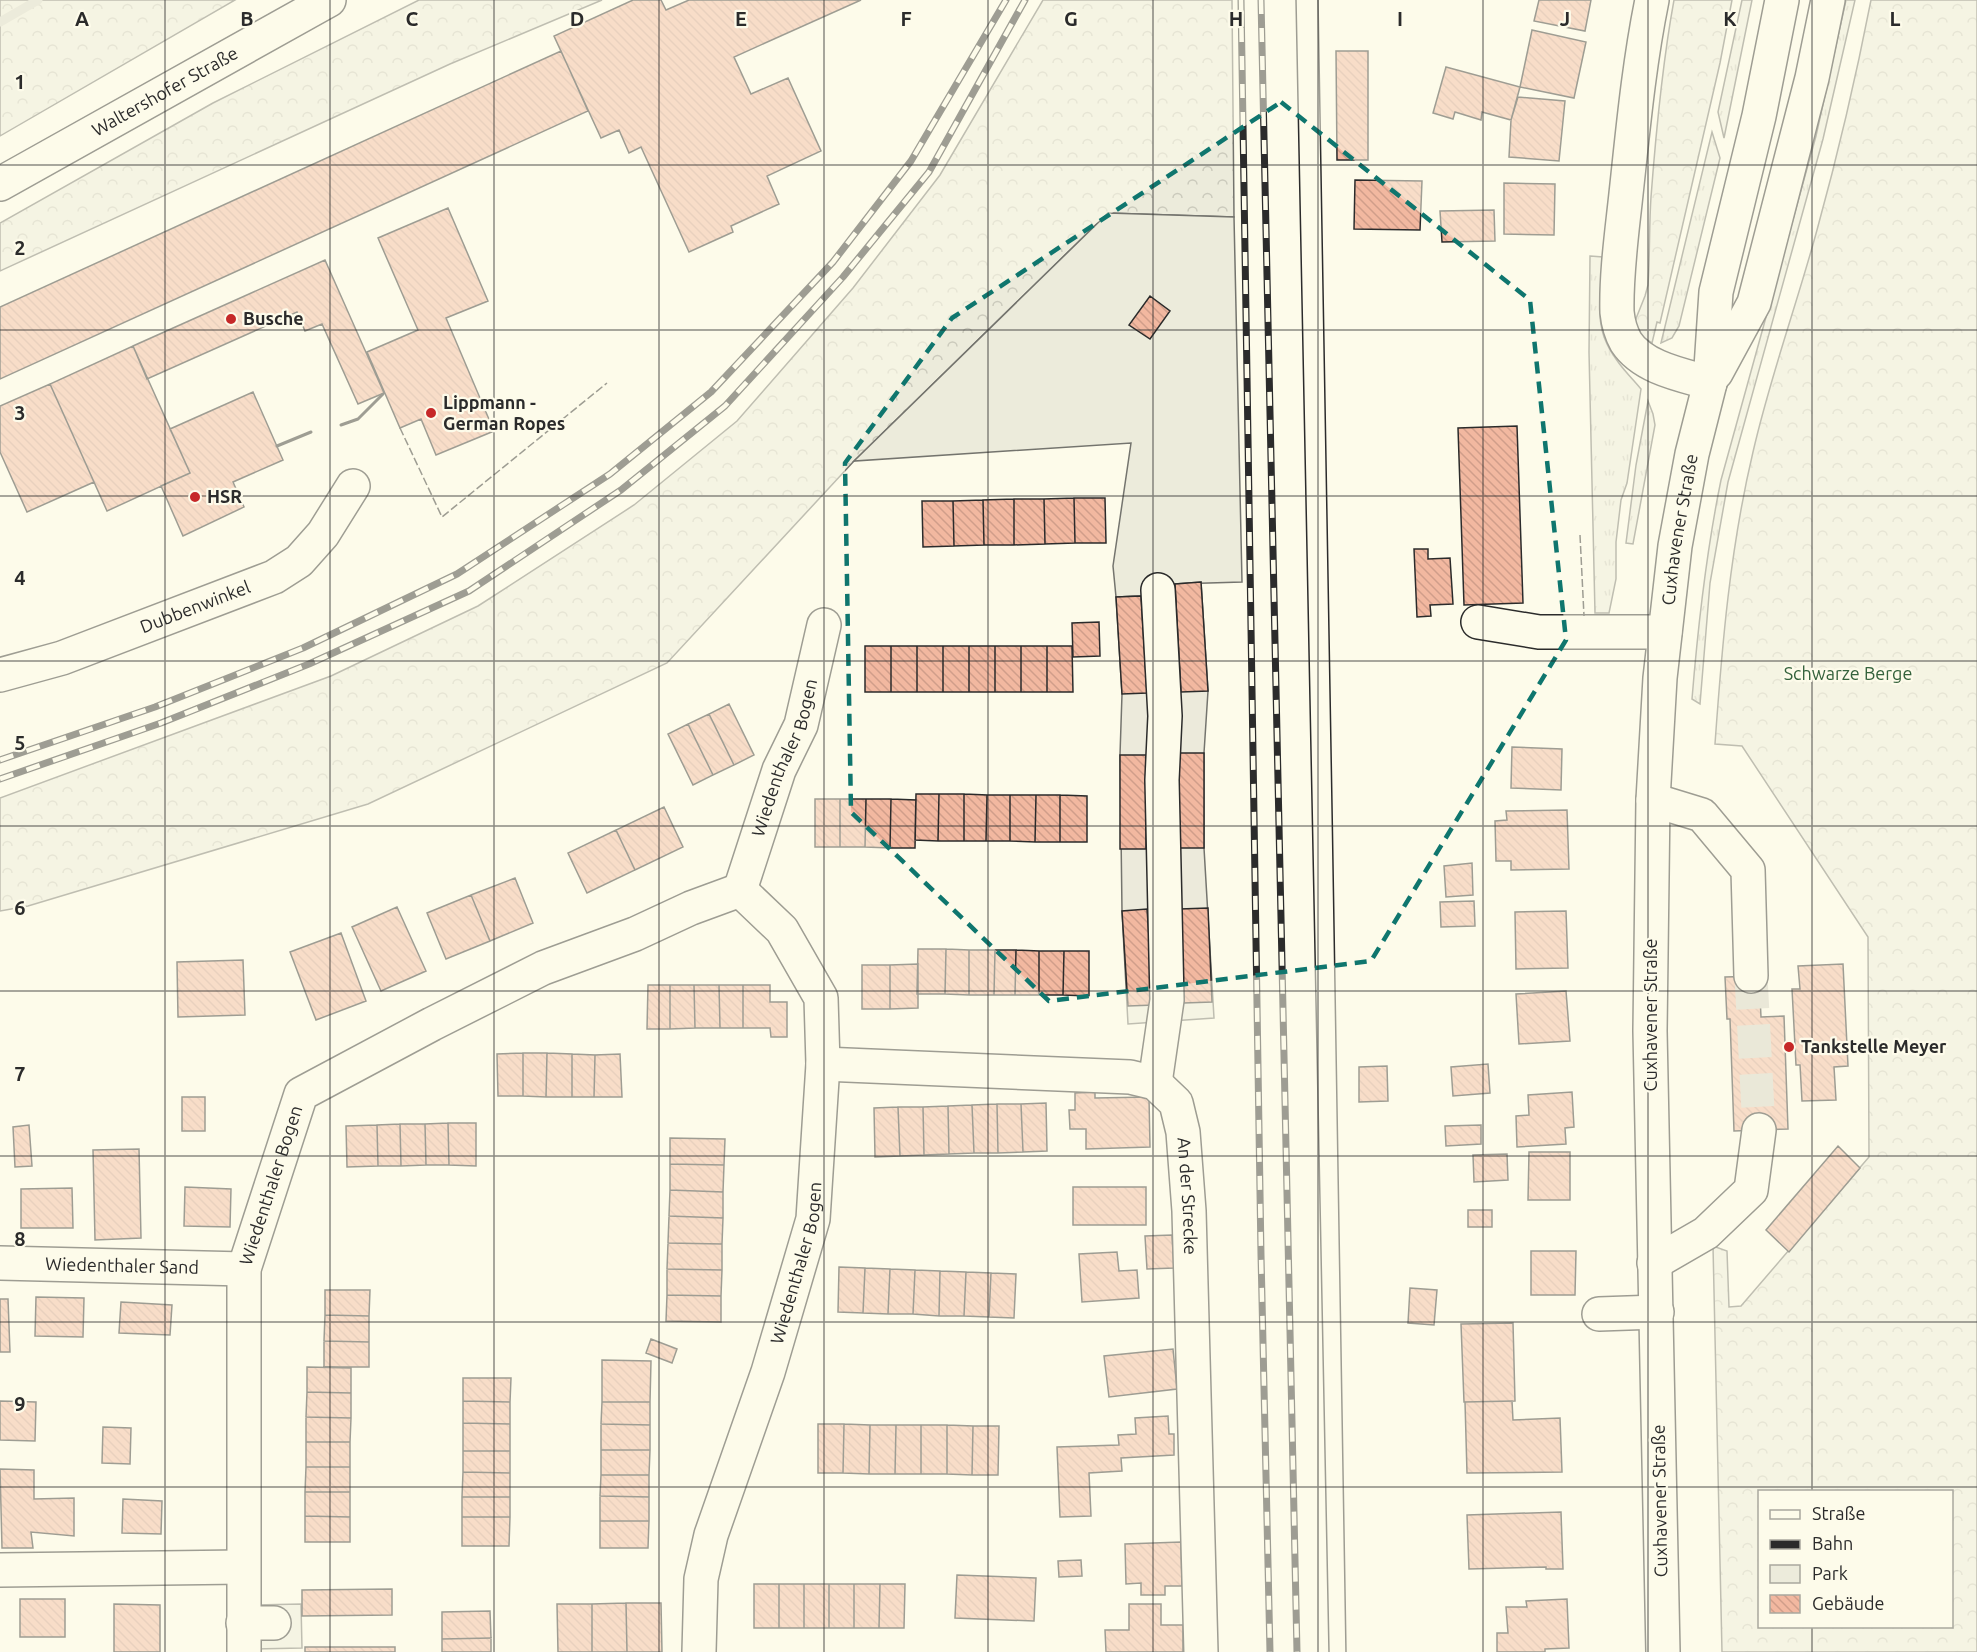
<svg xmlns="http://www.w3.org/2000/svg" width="1977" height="1652" viewBox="0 0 1977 1652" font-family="Ubuntu,sans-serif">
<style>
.grass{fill:url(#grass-tufts);stroke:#74746e;stroke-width:1.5}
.forest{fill:url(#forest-crowns);stroke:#74746e;stroke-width:1.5;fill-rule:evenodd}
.green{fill:#ecebdb;stroke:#74746e;stroke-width:1.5}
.parking{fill:#eceadb;stroke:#74746e;stroke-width:1.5}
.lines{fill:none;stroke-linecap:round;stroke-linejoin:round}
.stream{stroke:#d8d7c9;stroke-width:9}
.building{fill:url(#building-back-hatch);stroke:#2b2b2b;stroke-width:1.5}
.minor-tunnel{stroke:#d3d1c4;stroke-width:33;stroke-dasharray:33 16;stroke-linecap:butt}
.minor-casing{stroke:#2b2b2b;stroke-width:36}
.major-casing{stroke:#2b2b2b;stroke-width:36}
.minor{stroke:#fdfbea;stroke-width:33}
.major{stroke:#fdfbea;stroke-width:33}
.tram{stroke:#2b2b2b;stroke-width:1.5}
.rail-casing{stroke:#2b2b2b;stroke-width:7}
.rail{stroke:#fdfbea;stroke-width:4.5;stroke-dasharray:14;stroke-linecap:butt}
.fence{stroke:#2b2b2b;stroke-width:1.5;stroke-dasharray:8 3;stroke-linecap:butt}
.wall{stroke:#2b2b2b;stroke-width:3}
.marked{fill:none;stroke:#0f766e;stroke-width:4.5;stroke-dasharray:12 8;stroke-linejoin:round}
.grid{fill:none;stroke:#2b2b2b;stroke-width:1.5;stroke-opacity:0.55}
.poi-dot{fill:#c62828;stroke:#fdfbea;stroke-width:2}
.labels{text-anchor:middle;stroke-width:4.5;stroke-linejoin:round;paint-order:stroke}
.street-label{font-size:18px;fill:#2b2b2b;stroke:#fdfbea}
.poi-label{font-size:18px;font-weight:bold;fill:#2b2b2b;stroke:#fdfbea;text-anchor:start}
.park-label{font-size:18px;fill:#34623c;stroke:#fdfbea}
.grid-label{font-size:20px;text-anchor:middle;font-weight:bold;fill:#2b2b2b;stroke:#fdfbea;stroke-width:4.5;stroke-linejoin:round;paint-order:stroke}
</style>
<defs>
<pattern id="grass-tufts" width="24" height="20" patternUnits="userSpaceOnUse" patternTransform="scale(1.5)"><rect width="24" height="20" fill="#ecebdb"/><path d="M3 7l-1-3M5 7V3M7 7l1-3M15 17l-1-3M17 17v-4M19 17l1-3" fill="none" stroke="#cbcabc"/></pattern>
<pattern id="forest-crowns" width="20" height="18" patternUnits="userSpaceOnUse" patternTransform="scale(1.5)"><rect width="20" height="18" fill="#ecebdb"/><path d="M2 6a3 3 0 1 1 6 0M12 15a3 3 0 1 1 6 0" fill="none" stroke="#cbcabc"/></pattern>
<pattern id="building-back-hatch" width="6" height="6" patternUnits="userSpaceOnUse" patternTransform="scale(1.5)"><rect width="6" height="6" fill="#f2b8a0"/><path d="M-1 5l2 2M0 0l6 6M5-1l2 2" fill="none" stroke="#d09e8a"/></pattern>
</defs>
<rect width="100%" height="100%" fill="#fdfbea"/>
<path class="grass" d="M1742,0h10l-28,138 -6,-26z
M1846,0h9l-32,139 -95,343 -18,101 -10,121 -8,-5c6,-74 14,-146 29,-219l95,-344z
M1712,132l8,26 -41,168 -7,12 -11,5z
M1590,256l13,1c-1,28 -9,61 4,87 8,17 22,31 34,45l-14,94 -6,17 -5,42v37l-7,34h-14l-6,-261z
M1648,401l5,13 2,11 -22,119 -7,-1 10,-78z"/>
<path class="forest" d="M0,0h235l-235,136z
M419,0h183l-152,64 -450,207v-48l213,-120z
M1043,0h189l2,217 -126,-4 -254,248 -187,202 -299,141 -340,102 -28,5v-113l331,-122 147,-70 156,-101 103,-84 116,-133 87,-113z
M1674,0h58l-12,63 -60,260 -3,-1 -5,21 -13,-8 -4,-14 10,-25 3,-11c2,-29 1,-59 3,-88 5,-66 11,-132 23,-197z
M1871,0h106v1652h-255l-9,-406 14,5 2,56 12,-1 128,-149 -1,-220 -126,-191 -27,-2c7,-99 15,-195 38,-292 17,-75 44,-148 64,-222 21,-76 39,-153 54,-230zM1760,1492h192v134h-192z"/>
<path class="green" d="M1108,213l126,4 8,365 -67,2 -34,12 -25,1 -3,-31 18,-123 -277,18z"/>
<path class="parking" d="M1201,582l7,109 -4,62v95l10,170 -86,6 -6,-113 -2,-156 2,-61 -6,-97 25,-1 34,-12z
M301,1604l1,44 -48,1 -1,-44z"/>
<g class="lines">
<path class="stream" d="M0,22l38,-22"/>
</g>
<path class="building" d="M633,0h28l5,10 23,-10h172l-127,57 17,37 37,-16 33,73 -54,25 12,28 -48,22 2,6 -44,20 -48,-105 -12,6 -10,-23 -18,8 -47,-102z
M1539,0h52l-6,31 -51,-10z
M1532,30l54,12 -12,56 -54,-11z
M561,51l27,60 -588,268v-72z
M1336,51h32v109h-31z
M1446,67l74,20 -9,33 -29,-8 -1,8 -26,-8 -2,7 -20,-6z
M1518,97l47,4 -6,60 -50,-4 2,-37z
M1355,180l67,1 -2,49 -66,-1z
M1504,183l51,1 -1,51 -50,-1z
M448,208l40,93 -42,17 48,113 -58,24 -15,-36 -21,9 -33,-76 51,-22 -40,-92z
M1494,210l1,31 -53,1 -2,-31z
M325,260l59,133 -26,11 -36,-80 -17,7 -8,-19 -150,67 -14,-33z
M1150,296l20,15 -20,28 -21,-14z
M133,346l57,127 -83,38 -57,-127z
M50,384l44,98 -67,30 -27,-60v-46z
M253,392l30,68 -50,22 11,25 -61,29 -22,-50 29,-13 -20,-44z
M1517,426l6,177 -59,2 -6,-177z
M1074,498l1,45 -30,1 -1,-45z
M1074,498h31l1,45h-31z
M1014,499v46h-30l-1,-45z
M1014,499h30l1,45 -31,1z
M983,500l1,45 -30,1 -1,-45z
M922,501h31l1,45 -31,1z
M1414,549h14v10l22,-1 3,46 -23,1 1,11 -14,1z
M1201,582l7,109 -27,1 -6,-108z
M1141,596l6,97 -25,1 -6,-97z
M1099,622l1,34 -27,1 -1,-34z
M865,646h26v46h-26z
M891,646h26v46h-26z
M917,646h26v46h-26z
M943,646h26v46h-26z
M969,646h26v46h-26z
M995,646h26v46h-26z
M1021,646h26v46h-26z
M1047,646h25l1,46h-26z
M729,704l25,51 -20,10 -25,-51z
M709,714l25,51 -21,10 -25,-51z
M688,724l25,51 -20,10 -25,-51z
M1512,747l50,2 -1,41 -50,-2z
M1179,753h25v95h-26z
M1120,755h26v94h-26z
M916,794h23l-1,47 -23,-1z
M939,794h25v47h-26z
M964,794l23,1 -1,46h-22z
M987,795h23v46h-24z
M1010,795h26l-1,47 -25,-1z
M1036,795h24v47h-25z
M1060,795l27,1v46h-27z
M815,799h25v48h-25z
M840,799h26l-1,48h-25z
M866,799h25l-1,49 -25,-1z
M891,799l25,1 -1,48h-25z
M664,807l19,40 -48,23 -19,-40z
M1567,810l2,59 -58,1v-9h-15l-1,-40 12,-1 -1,-9z
M616,830l19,40 -48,23 -19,-40z
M1472,863l1,32 -27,2 -2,-31z
M515,878l18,45 -43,18 -19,-46z
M471,895l19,46 -44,18 -19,-46z
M1474,901l1,25 -34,1 -1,-25z
M397,907l29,64 -45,20 -29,-64z
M1208,908l4,94 -28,1 -4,-94z
M1147,909l7,96 -26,1 -6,-95z
M1566,911l2,57 -52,1 -1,-57z
M341,933l25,68 -50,19 -26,-68z
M918,949h28l-1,45h-28z
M946,949l23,1v45l-24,-1z
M969,950h26l-1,45h-25z
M995,950h21l-1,45h-21z
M1016,950l23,1v44h-24z
M1039,951h25l-1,44h-24z
M1064,951h25v45l-26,-1z
M243,960l2,55 -67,2 -1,-55z
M918,964v44l-28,1v-44z
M1843,964l5,102 -14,1 2,33 -34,1 -2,-36h-4l-4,-76h8l-2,-23z
M862,965h28v44h-28z
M1759,976l2,41 23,-1 4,113 -54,2 -4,-112h-3l-2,-42z
M648,985h22v44h-23z
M670,985h24l1,43 -25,1z
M694,985h25l1,43h-25z
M719,985h24v43h-23z
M743,985h27v17h17v35h-16l-1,-9h-27z
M1566,991l4,50 -51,3 -3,-50z
M523,1053v43h-25l-1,-42z
M523,1053h24l-1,44 -23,-1z
M547,1053l25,1v43h-26z
M572,1054l23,1 -1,42h-22z
M620,1054l2,43h-28l1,-42z
M1488,1064l2,29 -37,3 -2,-29z
M1387,1066l1,35 -29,1v-35z
M1095,1092v6l54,-1 1,50 -64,2v-20h-16l-1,-19h6v-17z
M1572,1092l2,35 -9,1 1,16 -49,3 -1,-31 13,-1 -1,-20z
M182,1097h23v34h-23z
M1046,1103l1,48 -24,1 -2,-48z
M997,1104h24l2,48 -25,1z
M997,1104l1,49h-24l-2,-48z
M972,1105l2,48 -25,1 -1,-48z
M948,1106l1,48 -25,1 -1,-48z
M898,1107h25l1,48 -24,1z
M898,1107l2,49 -25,1 -1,-49z
M448,1123l1,42h-23l-1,-41z
M448,1123h28v43l-27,-1z
M400,1124l1,42h-23l-1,-41z
M400,1124h25l1,41 -25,1z
M29,1125l3,41 -17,1 -2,-40z
M377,1125l1,41 -31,1 -1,-41z
M1481,1125v19l-35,2 -1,-20z
M670,1138l55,1 -1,26 -54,-1z
M1838,1146l22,22 -71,84 -23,-22z
M139,1149l2,89 -46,2 -2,-90z
M1529,1152h41v48h-42z
M1507,1154l1,26 -34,2 -1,-27z
M670,1164l54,1 -1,27 -53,-2z
M185,1187l46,2 -1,38 -46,-1z
M1073,1187h73v38h-73z
M72,1188l1,40h-52v-39z
M670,1190l53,2v26l-54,-2z
M1468,1210h24v17h-24z
M669,1216l54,2 -1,26 -54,-1z
M1172,1235l2,33 -27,1 -2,-33z
M668,1243l54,1v26l-55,-1z
M1531,1251h45l-1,44h-44z
M1117,1252l2,19 18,-1 2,28 -57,4 -3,-48z
M839,1267l26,1 -2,45 -25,-1z
M865,1268l25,1 -2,45 -25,-1z
M667,1269l55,1 -1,26 -54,-1z
M890,1269l25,1 -2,44h-25z
M915,1270l25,1 -1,45 -26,-2z
M940,1271l26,1 -2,44h-25z
M966,1272l25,1 -2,44 -25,-1z
M991,1273l25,1 -2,44 -25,-1z
M1410,1288l27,2 -3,35 -26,-2z
M325,1290h45l-1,26 -44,-1z
M667,1295l54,1v26l-55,-1z
M36,1297l48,1 -1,39 -48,-1z
M0,1299h8l2,53h-10z
M121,1302l51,3 -2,30 -51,-2z
M325,1315l44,1v26l-45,-1z
M1513,1323l2,78 -51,1 -3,-78z
M651,1339l26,10 -5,14 -26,-10z
M324,1341l45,1v25h-45z
M1173,1349l4,40 -68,8 -5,-41z
M602,1360l49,1 -1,41h-48z
M307,1367l44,1v25l-44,-1z
M463,1378h48l-1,24 -47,-1z
M307,1392l44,1v25l-45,-1z
M0,1401l36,1 -1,39 -35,-1z
M463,1401l47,1v22l-47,-1z
M1512,1401l1,19 47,-2 2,54 -95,1 -2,-71z
M602,1402h48v23l-49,-1z
M1168,1416l1,18h5v21l-53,3 1,13 -33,2 2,43 -31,1 -3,-70 62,-2 -1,-10 18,-1 -1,-16z
M306,1417l45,1 -1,24h-44z
M463,1423l47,1v27h-47z
M601,1424l49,1v25h-49z
M818,1424h26l-1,49h-25z
M844,1424l26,1 -1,49 -26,-1z
M870,1425h26l-1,49h-26z
M896,1425h25v49h-26z
M921,1425h26v49h-26z
M947,1425l26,1 -1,49 -25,-1z
M973,1426h26l-1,49h-26z
M103,1427l28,1 -1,36 -28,-1z
M306,1442h44v25h-44z
M601,1450h49l-1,25h-48z
M463,1451h47v22l-47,-1z
M306,1467h44v25h-45z
M0,1469l34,1v29l40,-1v38l-43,-4 2,16h-31z
M463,1472l47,1v24h-48z
M601,1475h48v22l-49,-1z
M305,1492h45v25l-45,-1z
M600,1496l49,1v24h-49z
M462,1497h48v20h-48z
M123,1499l39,2 -1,33 -39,-1z
M1561,1512l2,57h-17v-2l-77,2 -2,-54z
M305,1516l45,1v25h-45z
M462,1517h48l-1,29h-47z
M600,1521h49l-1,27h-48z
M1181,1542l1,44h-17v9h-24v-12l-15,1 -1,-40z
M1081,1560l1,16 -23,1 -1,-16z
M957,1575l79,3 -2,43 -79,-3z
M754,1584h25v44h-25z
M779,1584h25v44h-25z
M804,1584h25v44h-25z
M829,1584h25v44h-25z
M854,1584h26l-1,44h-25z
M880,1584h25l-1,44h-25z
M392,1589v26l-90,1v-26z
M20,1599h45v38h-45z
M1567,1599l2,49 -24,1v3h-48v-19h11l-2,-26h21l-1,-6z
M626,1603h35l1,49h-35z
M626,1603l1,49h-35v-48z
M114,1604l46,1v47h-46z
M557,1604h35v48h-34z
M1129,1604h32v21h22v27h-77l-1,-22h24z
M490,1611l1,27 -49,1v-27z
M491,1638v14h-49v-13z
M305,1647h90v5h-90z"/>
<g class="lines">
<path class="minor-tunnel" d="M1751,976l8,154"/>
<g class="minor-casing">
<g id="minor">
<path d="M1652,0c-13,64 -19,129 -26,194 -4,38 -10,79 -9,118 1,10 4,21 9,30 17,26 56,33 84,41"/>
<path d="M1478,622l61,10h126"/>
<path id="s1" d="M0,675l62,-17 212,-81 25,-16 24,-27 30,-48"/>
<path d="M1653,800l49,15 46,55 3,106"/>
<path id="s2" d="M740,890l39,-120 22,-45 23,-100"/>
<path id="s3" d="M823,1064l307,13 25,6 21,20 7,29 6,79 12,441"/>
<path d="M1155,1083l12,-83 -5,-220 3,-64 -7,-126"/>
<path id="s4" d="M0,1263l244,6"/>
<path d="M1654,1263l52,-30 45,-43 8,-60"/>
<path d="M1599,1314l58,-2"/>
<path d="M0,1570l243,-3"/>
<path d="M243,1623h31"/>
<path id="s5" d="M244,1652v-383l57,-175 131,-70 111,-56 92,-34 56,-26 49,-18"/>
<path id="s6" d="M699,1652l2,-73 10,-44 57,-163 45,-153 10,-155 -2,-66 -39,-68 -42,-40"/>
</g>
</g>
<g class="major-casing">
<g id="major">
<path id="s7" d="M0,184l329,-184"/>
<path d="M1716,373l38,-70 58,-225 16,-78"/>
<path id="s8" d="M1663,1652l-13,-621 3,-231 7,-122 15,-132 17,-92 18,-71 6,-91 43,-176 23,-116"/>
</g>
</g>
<use href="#minor" class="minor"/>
<use href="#major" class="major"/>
<path class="tram" d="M1296,0l33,1652
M1318,0c13,551 16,1101 28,1652"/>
<g class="rail-casing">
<path id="rail" d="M1241,0l20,1255 9,397
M1261,0l36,1652
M0,760l155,-53 148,-59 154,-74 153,-100 101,-82 122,-130 78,-101 95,-161
M0,779l161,-56 148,-59 160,-73 152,-101 104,-84 118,-129 86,-105 96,-172"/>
</g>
<use href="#rail" class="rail"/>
<path class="fence" d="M400,428l42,89 165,-134
M1580,535l4,81"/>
<path class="wall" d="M341,425l17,-6 25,-25
M277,446l34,-14"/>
</g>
<path d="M0 0H1977V1652H0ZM1281,102l249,198 36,340 -195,321 -322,40 -198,-189 -6,-349 107,-145z" fill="#fdfbea" fill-opacity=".55" fill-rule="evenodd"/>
<path class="marked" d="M1281,102l249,198 36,340 -195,321 -322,40 -198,-189 -6,-349 107,-145z"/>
<path class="grid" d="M165,0v1652M330,0v1652M494,0v1652M659,0v1652M824,0v1652M988,0v1652M1153,0v1652M1318,0v1652M1483,0v1652M1648,0v1652M1812,0v1492M0,165h1977M0,330h1977M0,496h1977M0,661h1977M0,826h1977M0,991h1977M0,1156h1977M0,1322h1977M0,1487h1977M1812,1626v26"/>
<g class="poi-dot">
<circle cx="231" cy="319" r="6"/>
<circle cx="431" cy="413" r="6"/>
<circle cx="195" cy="497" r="6"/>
<circle cx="1789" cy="1047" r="6"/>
</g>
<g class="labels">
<g class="street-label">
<text dy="6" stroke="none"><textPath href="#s7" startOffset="189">Waltershofer Straße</textPath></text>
<text dy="6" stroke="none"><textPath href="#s8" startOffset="1124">Cuxhavener Straße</textPath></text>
<text dy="6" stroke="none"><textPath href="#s1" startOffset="207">Dubbenwinkel</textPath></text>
<text dy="6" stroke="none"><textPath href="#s2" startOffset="140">Wiedenthaler Bogen</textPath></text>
<text transform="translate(1651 1015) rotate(-90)" y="6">Cuxhavener Straße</text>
<text dy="6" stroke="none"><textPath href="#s5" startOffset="471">Wiedenthaler Bogen</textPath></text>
<text dy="6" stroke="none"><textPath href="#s3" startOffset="456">An der Strecke</textPath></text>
<text dy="6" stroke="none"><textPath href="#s6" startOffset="404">Wiedenthaler Bogen</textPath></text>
<text dy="6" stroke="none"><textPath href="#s4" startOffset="122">Wiedenthaler Sand</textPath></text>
<text transform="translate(1660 1501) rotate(-91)" y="6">Cuxhavener Straße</text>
</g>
<g class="poi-label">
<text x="243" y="325">Busche</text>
<text x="443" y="409">Lippmann -<tspan x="443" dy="21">German Ropes</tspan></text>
<text x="207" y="503">HSR</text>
<text x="1801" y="1053">Tankstelle Meyer</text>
</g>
<g class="park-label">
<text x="1848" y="680">Schwarze Berge</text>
</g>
</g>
<g class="grid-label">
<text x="82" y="26">A</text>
<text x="247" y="26">B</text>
<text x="412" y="26">C</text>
<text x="577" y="26">D</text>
<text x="741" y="26">E</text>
<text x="906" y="26">F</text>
<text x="1071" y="26">G</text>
<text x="1236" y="26">H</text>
<text x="1400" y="26">I</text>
<text x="1565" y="26">J</text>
<text x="1730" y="26">K</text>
<text x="1895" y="26">L</text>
<text x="20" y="89">1</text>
<text x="20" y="255">2</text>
<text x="20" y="420">3</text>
<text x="20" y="585">4</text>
<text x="20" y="750">5</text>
<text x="20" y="915">6</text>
<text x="20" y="1081">7</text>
<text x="20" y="1246">8</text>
<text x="20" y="1411">9</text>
</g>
<rect x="1758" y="1490" width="195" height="138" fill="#fdfbea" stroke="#a9a89e" stroke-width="1.5"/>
<rect x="1770" y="1510" width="30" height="9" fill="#fdfbea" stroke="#a9a89e" stroke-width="1.5"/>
<text x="1812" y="1520" font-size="18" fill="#2b2b2b">Straße</text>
<rect x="1770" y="1540" width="30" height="9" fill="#2b2b2b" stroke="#a9a89e" stroke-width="1.5"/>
<text x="1812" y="1550" font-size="18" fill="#2b2b2b">Bahn</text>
<rect x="1770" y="1565" width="30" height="18" fill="#ecebdb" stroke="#a9a89e" stroke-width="1.5"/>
<text x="1812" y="1580" font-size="18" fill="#2b2b2b">Park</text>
<rect x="1770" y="1595" width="30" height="18" fill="url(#building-back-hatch)" stroke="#a9a89e" stroke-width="1.5"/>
<text x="1812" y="1610" font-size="18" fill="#2b2b2b">Gebäude</text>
</svg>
